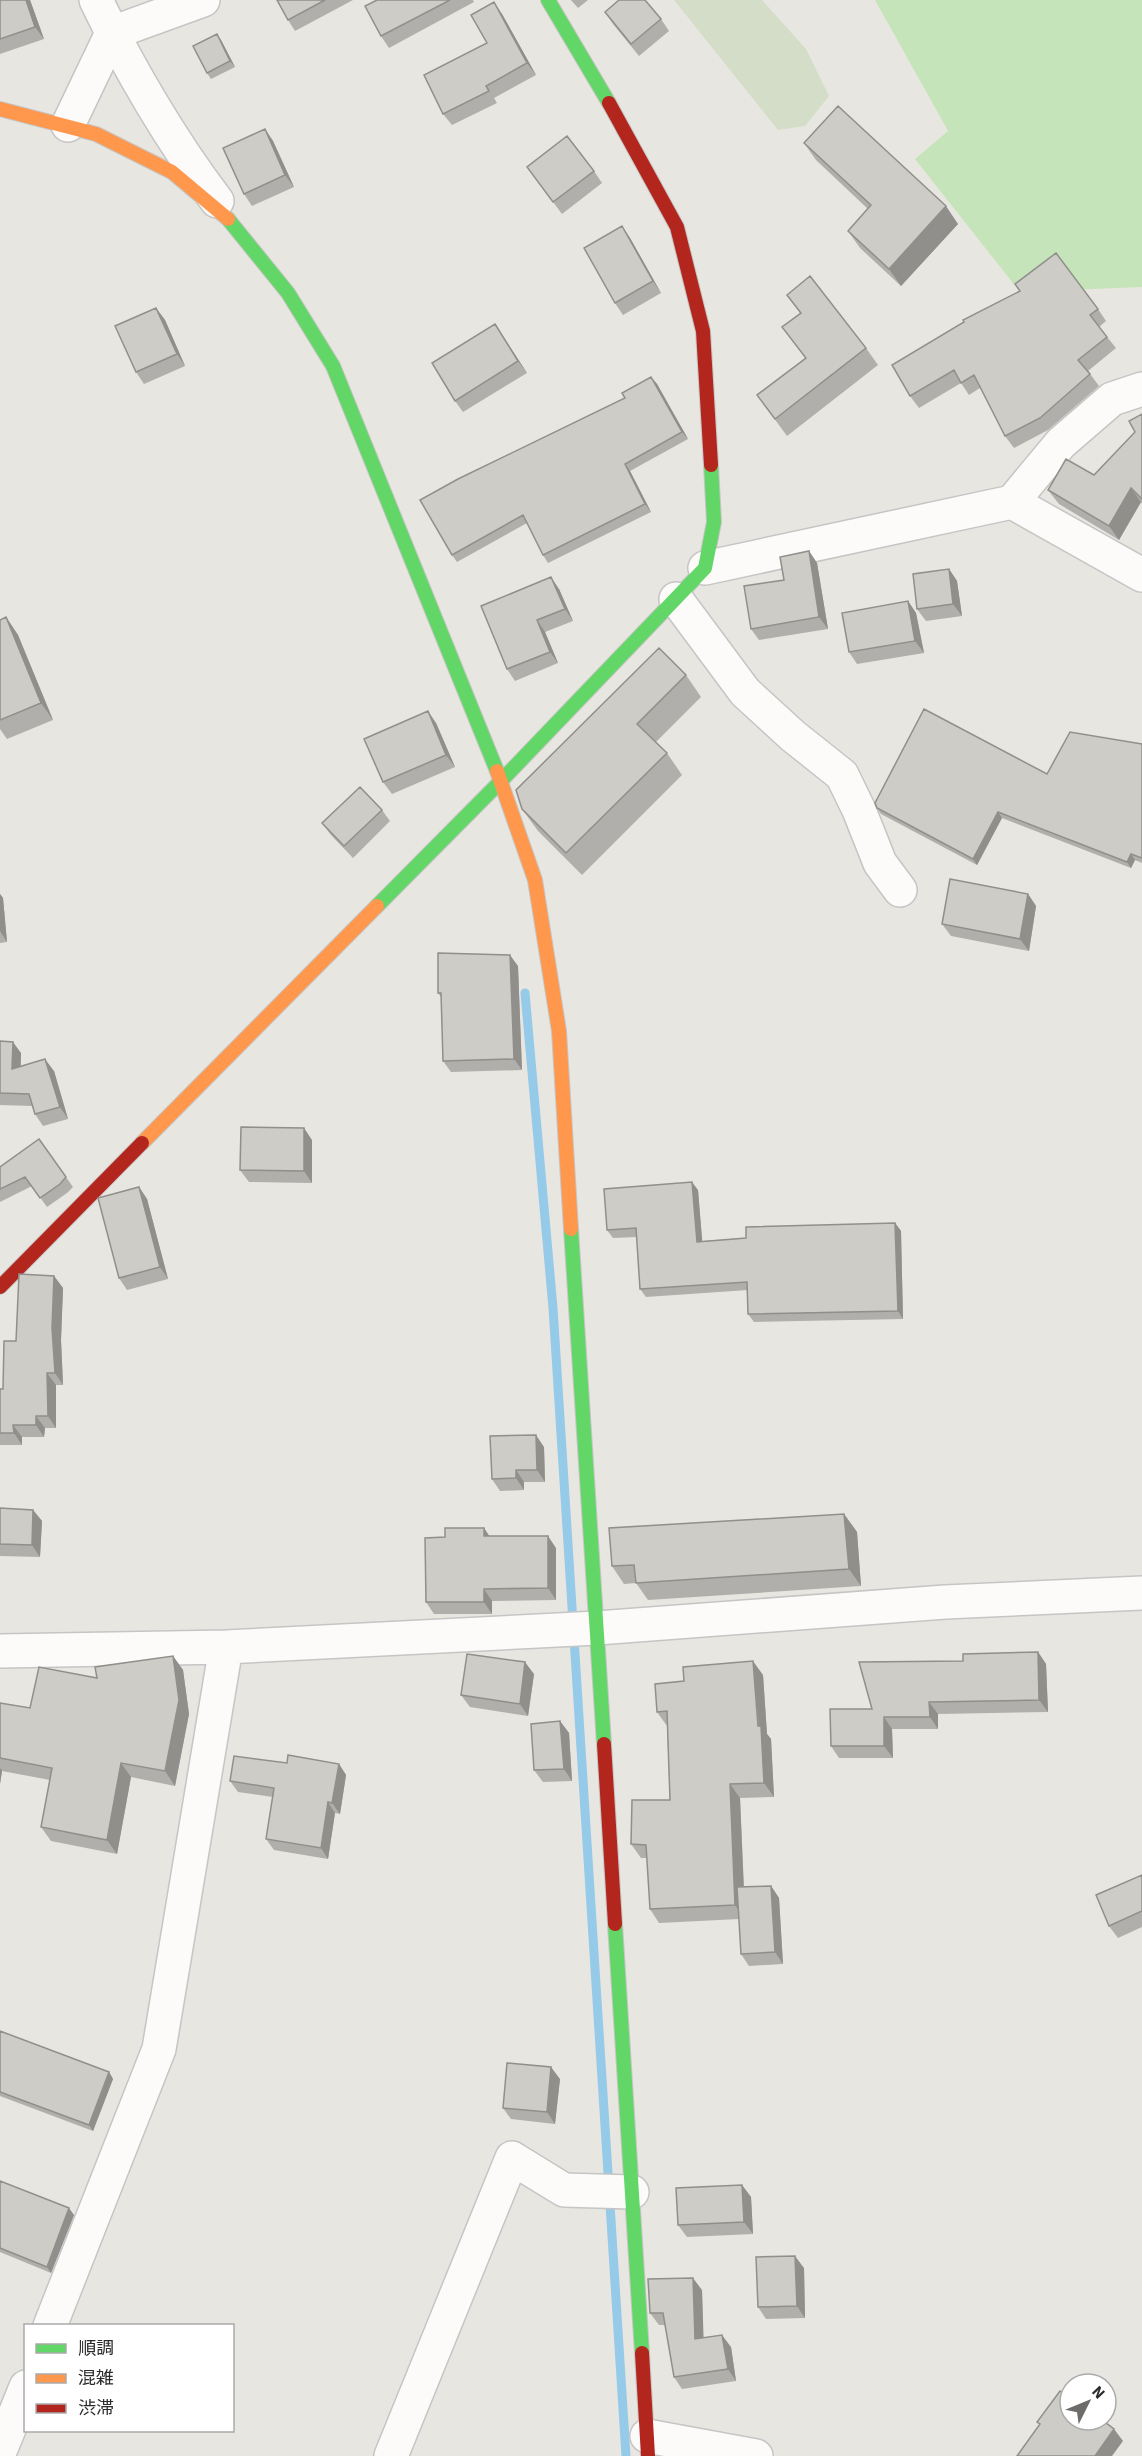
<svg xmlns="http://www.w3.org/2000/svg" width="1142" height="2456" viewBox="0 0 1142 2456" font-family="'Source Sans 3','Noto Sans JP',sans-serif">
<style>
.green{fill:#c6e4ba}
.cemetery{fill:#d3ddc8}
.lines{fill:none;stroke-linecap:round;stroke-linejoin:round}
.stream{stroke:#95cae8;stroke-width:9}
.street-casing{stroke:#c6c5c5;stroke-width:36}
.fast-casing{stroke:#c6c5c5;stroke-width:16}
.slow-casing{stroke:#c6c5c5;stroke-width:16}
.jam-casing{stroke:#c6c5c5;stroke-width:16}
.street{stroke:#fcfbfa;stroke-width:33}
.fast{stroke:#63d668;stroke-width:14}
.slow{stroke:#ff974d;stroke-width:14}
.jam{stroke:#b3261e;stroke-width:14}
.wall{fill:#b0afab}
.shaded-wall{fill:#908f8b}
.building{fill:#cdccc7;stroke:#908f8b;stroke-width:1.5}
</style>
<rect width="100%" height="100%" fill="#e8e6e0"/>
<path class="green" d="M875,0h267v287l-122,5 -105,-133 33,-28z"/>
<path class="cemetery" d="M674,0h88l44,49 23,47 -24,30 -27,4z"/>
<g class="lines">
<path class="stream" d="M525,993l28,315 73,1148"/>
<g class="street-casing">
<path id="street" d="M96,0c32,67 76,142 121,201
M68,125l44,-92 91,-33
M1012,502l49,-59 51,-44 30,-10
M705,568l307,-66 130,73
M676,599l69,93 48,44 49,39 17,35 21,53 20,27
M0,1651l226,-4 371,-19 348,-26 197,-9
M50,2326l109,-277 67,-402
M647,2436l109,20
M0,2451l26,-64
M391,2456l121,-298 52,32 68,2"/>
</g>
<g class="fast-casing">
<path id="fast" d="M548,0l61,103
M228,219l60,74 45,73 164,405
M377,906l124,-125 204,-213 9,-46 -3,-57
M571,1229l33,515
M615,1924l27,429"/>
</g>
<g class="slow-casing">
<path id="slow" d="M0,109l96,25 76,38 56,47
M497,771l38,109 24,151 12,198
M142,1143l235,-237"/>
</g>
<g class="jam-casing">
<path id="jam" d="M609,103l68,124 26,104 8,134
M0,1287l142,-144
M604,1744l11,180
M642,2353l6,103"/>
</g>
<use href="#street" class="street"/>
<use href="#fast" class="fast"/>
<use href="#slow" class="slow"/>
<use href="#jam" class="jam"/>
</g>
<path class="wall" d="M0,0h30l14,39 -44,15z
M277,0h76l-58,31 -7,-11z
M377,0h96l1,2 -85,46 -8,-12z
M571,0h17l-10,8z
M605,12l56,7 8,12 -30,25 -26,-32z
M502,14l34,61 -42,23 3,5 -45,22 -9,-11 44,-71z
M221,40l14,27 -24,12 -4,-6z
M265,129l8,12 21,46 -42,19 -8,-12z
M804,143l154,81 -57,62 -41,-38 -12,-17 20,-22 -52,-49z
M527,167l67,4 8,12 -40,31z
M622,226l8,12 31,55 -38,22 -8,-12z
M787,295l79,53 12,17 -91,71 -30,-41 48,-37 -23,-31 18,-14z
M156,308l9,12 20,46 -41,18 -8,-12z
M1098,309l8,12 -7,6 17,21 -28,23 11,15 -51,44 -34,18 -9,-12 -25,-48 -11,7 -8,-12 -42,25 -9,-12 -18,-31z
M495,324l32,49 -64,39 -8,-11z
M651,377l6,7 31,55 -58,32 21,41 -103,51 -5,-8 -16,-32 -70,39 -5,-7 173,-157z
M1142,414v90l-1,-2 -22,38 -60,-36 -11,-14 46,-15 41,-43z
M809,551l8,12 11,66 -69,11 -8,-11 33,-49z
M949,569l8,12 5,35 -36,5 -9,-12z
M559,589l14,32 -28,11 13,31 -43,18 -8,-12 -26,-63z
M908,601l8,12 8,40 -67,11 -8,-12z
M6,617l12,18 35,85 -46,19 -7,-10v-109z
M686,675l15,22 -45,45 11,11 15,22 -100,100 -44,-44 -16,-22z
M436,723l19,44 -63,27 -9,-12z
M1142,744v119l-7,-3 -4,8 -129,-50 -25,47 -96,-51 -4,-6 170,-34z
M382,810l8,11 -37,37 -22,-23 -9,-12z
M0,894l3,4 4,44 -7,1z
M1028,894l8,12 -7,45 -78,-15 -9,-12z
M518,966l4,104 -71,2 -8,-11 -2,-64 -3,-4z
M0,1041l21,12v13l33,5 14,48 -25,7 -8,-12 -3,-8 -32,-1z
M39,1139l34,48 -6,6 -20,14 -15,-21 -32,16v-35z
M312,1140v43l-63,-1 -9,-12z
M139,1187l8,12 21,80 -41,11 -8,-12z
M698,1190l4,51 44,-3 149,-15 6,8 2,88 -149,3 -6,-8v-24l-102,7 -6,-8 -3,-52 -24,1 -6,-8z
M54,1276l9,12 -2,52 2,45h-7v43h-11l-1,9h-22v8h-22v-56h3l13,-48z
M544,1447l1,35h-21v8l-24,1 -8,-12z
M0,1508l33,2 9,11 -2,36 -40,-1z
M844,1514l13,18 4,54 -213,14 -12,-17 -12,1 -12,-18z
M484,1528l5,8 67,12v52l-64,1v13h-58l-8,-12 19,-65z
M1038,1652l8,12 2,48 -110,2v15h-46l1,29h-54l-8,-12 41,-37 91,-48z
M173,1656l10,14 6,44 -14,72 -44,-9 -14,77 -66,-13 -10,-14 9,-47 -48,-9 -2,13v-81l30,5 67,-30z
M534,1674l-6,42 -58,-9 -9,-12z
M763,1675l4,59 4,5 3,58 -34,1 4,89 27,-1 8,12 4,66 -34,2 -8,-12 -2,-35 -80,4 -9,-14 -3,-51h-6l-10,-14 39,-44 -3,-74 -10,-14z
M560,1721l9,12 3,48 -29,1 -9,-12z
M287,1763l52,1 7,11 -6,39 -5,-1 -7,46 -54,-9 -8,-11 7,-42 -35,-5 -8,-11z
M1142,1875v52l-24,11 -9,-12z
M0,2031l109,41 4,7 -20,52 -93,-35z
M560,2079l-5,45 -44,-5 -8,-11z
M0,2181l74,34 -23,58 -51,-21z
M742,2185l9,12 2,37 -66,3 -9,-12z
M804,2268l1,50 -39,1 -8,-12z
M702,2290l1,48 28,9 5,34 -54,8 -8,-12 -9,-52h-6l-9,-12z"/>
<path class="shaded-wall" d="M26,0h4l14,39 -9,-12z
M494,2l8,12 34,61 -9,-12z
M217,34l4,6 14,27 -5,-6z
M265,129l8,12 21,46 -9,-12z
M946,206l12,18 -57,62 -12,-17z
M622,226l8,12 31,55 -8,-12z
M156,308l9,12 20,46 -8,-12z
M495,324l8,12 24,37 -9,-12z
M651,377l6,7 31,55 -6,-7z
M625,464l5,7 21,41 -6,-8z
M1131,488l10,14 -22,38 -10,-14z
M809,551l8,12 11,66 -9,-12z
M949,569l8,12 5,35 -9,-12z
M551,577l8,12 14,32 -8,-12z
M908,601l8,12 8,40 -9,-12z
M6,617l12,18 35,85 -12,-17z
M537,620l8,12 13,31 -8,-11z
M428,711l8,12 19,44 -9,-12z
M998,812l4,6 -25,47 -4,-6z
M1131,854l4,6 -4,8 -4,-6z
M0,894l3,4 4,44 -7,-11z
M1028,894l8,12 -7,45 -9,-12z
M510,955l8,11 4,104 -8,-11z
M13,1042l8,11 -1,28 -8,-12z
M45,1059l9,12 14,48 -8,-12z
M304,1128l8,12v43l-8,-12z
M692,1182l6,8 5,60 -6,-8z
M139,1187l8,12 21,80 -8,-12z
M895,1223l6,8 2,88 -5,-8z
M54,1276l9,12 -2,52 2,45 -8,-12 -3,-45z
M47,1373l9,12v43l-8,-12z
M36,1416l9,12 -1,9 -8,-12z
M13,1425l9,12v8l-8,-12z
M536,1435l8,12 1,35 -8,-12z
M516,1470l8,12v8l-8,-12z
M33,1510l9,11 -2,36 -8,-12z
M844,1514l13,18 4,54 -12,-17z
M484,1528l8,12 -8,-4z
M548,1536l8,12v52l-8,-12z
M484,1589l8,12v13l-8,-12z
M1038,1652l8,12 2,48 -9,-12z
M173,1656l10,14 6,44 -14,72 -10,-15z
M753,1661l10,14 4,59 4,5 3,58 -10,-14z
M525,1662l9,12 -6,42 -8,-12z
M929,1702l9,12v15l-8,-12z
M884,1717l8,12 1,29 -9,-12z
M560,1721l9,12 3,48 -8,-12z
M121,1763l10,14 -14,77 -10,-14z
M339,1764l7,11 -6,39 -8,-11z
M0,1768l2,3 -2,13z
M730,1784l10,14 5,121 -10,-14z
M328,1802l7,11 -7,46 -7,-11z
M771,1886l8,12 4,66 -8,-12z
M551,2067l9,12 -5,45 -8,-12z
M109,2072l4,7 -20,52 -4,-6z
M742,2185l9,12 2,37 -9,-12z
M69,2208l5,7 -23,58 -4,-6z
M795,2256l9,12 1,50 -8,-12z
M693,2278l9,12 2,61 -9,-12z
M722,2335l9,12 5,34 -8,-12z
M1114,2429l9,12 -11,15h-17z"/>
<path class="building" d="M0,0h26l9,27 -35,12z
M277,0h48l-37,20z
M377,0h73l-69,36 -16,-30z
M619,0h26l16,19 -30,25 -26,-32z
M494,2l33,61 -41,23 3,5 -46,23 -19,-39 63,-32 -16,-28z
M217,34l13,27 -23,12 -14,-27z
M838,106l108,100 -57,63 -41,-38 23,-26 -67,-62z
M265,129l20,46 -41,19 -21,-46z
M567,136l27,35 -41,31 -26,-35z
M622,226l31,55 -38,22 -31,-55z
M1056,253l42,56 -8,6 17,22 -29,23 12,14 -50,44 -35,18 -31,-61 -13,8 -7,-13 -44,26 -18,-31 72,-43 -1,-2 57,-29 -5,-7z
M810,276l56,72 -91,71 -18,-24 49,-37 -24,-31 19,-14 -14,-18z
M156,308l21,46 -41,18 -21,-46z
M495,324l23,37 -63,40 -23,-38z
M651,377l31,55 -57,32 20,40 -102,51 -20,-40 -71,40 -32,-55 38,-21 167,-81 -3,-5z
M1142,414v85l-11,-11 -22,38 -61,-36 18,-31 28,16 41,-43 -6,-11z
M809,551l10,66 -68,12 -7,-43 40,-6 -4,-23z
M949,569l4,35 -36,5 -4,-35z
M551,577l14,32 -28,11 13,32 -43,17 -26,-63z
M908,601l7,40 -66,11 -7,-39z
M6,617l35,86 -41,17v-100z
M659,648l27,27 -49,49 30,29 -101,100 -44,-44 -6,-19z
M924,709l123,65 23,-42 72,12v114l-11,-4 -4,8 -129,-50 -25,47 -96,-51 -2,-5z
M428,711l18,44 -63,27 -19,-43z
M360,787l22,23 -38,36 -22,-23z
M950,879l78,15 -8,45 -78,-15z
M438,953l72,2 4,104 -71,2 -2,-68h-3z
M0,1041l13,1 -1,27 33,-10 15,48 -25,7 -6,-20 -29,-1z
M241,1127l63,1v43l-64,-1z
M39,1139l27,38 -6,7 -20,14 -15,-21 -25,12v-22z
M692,1182l5,60 49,-4v-11l149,-4 3,88 -150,3 -1,-32 -107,7 -4,-61 -29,2 -3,-41z
M139,1187l21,80 -41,11 -21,-80z
M19,1274l35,2 -2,52 3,45h-8l1,43h-12v9h-23l1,8h-14v-44h3l1,-48h12z
M536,1435l1,35h-21v8l-24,1 -2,-43z
M0,1508l33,2 -1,35 -32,-1z
M844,1514l5,55 -213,14 -2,-18 -22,1 -3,-38z
M445,1528h39v8h64v52l-64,1v13h-58l-1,-64 20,-1z
M1038,1652l1,48 -110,2 1,15h-46v29h-53l-1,-37h42l-13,-47 104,-1v-7z
M467,1654l58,8 -5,42 -59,-9z
M173,1656l6,44 -14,71 -44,-8 -14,77 -66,-13 11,-59 -52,-10v-55l30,5 9,-41 58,11 -2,-11z
M753,1661l5,65h3l3,57 -34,1 5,121 -85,4 -4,-64 -15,-1 1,-44h38l-3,-89 -10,1 -2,-28 29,-3 -1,-14z
M560,1721l4,48 -30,1 -3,-46z
M288,1755l51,9 -7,39 -4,-1 -7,46 -55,-9 8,-51 -44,-7 4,-25 53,7z
M1142,1875v36l-33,15 -13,-31z
M771,1886l4,66 -34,2 -4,-67z
M0,2031l109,41 -20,53 -89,-33z
M507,2063l44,4 -4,45 -44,-4z
M0,2181l69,27 -22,59 -47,-19z
M742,2185l2,37 -66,3 -2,-37z
M795,2256l2,50 -39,1 -2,-50z
M693,2278l2,61 27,-4 6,34 -54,8 -11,-64h-13l-2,-34z
M1060,2391l10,7v22h32l12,9 -19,27h-78l23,-32 -3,-2z"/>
<rect x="24" y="2324" width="210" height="108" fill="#ffffff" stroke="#aaaaaa" stroke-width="1.5"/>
<rect x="36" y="2344" width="30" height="9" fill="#63d668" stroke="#aaaaaa" stroke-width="1.5"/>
<text x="78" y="2354" font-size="18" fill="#2b2b2b">順調</text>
<rect x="36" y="2374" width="30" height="9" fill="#ff974d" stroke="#aaaaaa" stroke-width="1.5"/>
<text x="78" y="2384" font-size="18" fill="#2b2b2b">混雑</text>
<rect x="36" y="2404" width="30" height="9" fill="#b3261e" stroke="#aaaaaa" stroke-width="1.5"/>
<text x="78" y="2414" font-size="18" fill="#2b2b2b">渋滞</text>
<g transform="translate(1088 2402) rotate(47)"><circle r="28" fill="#ffffff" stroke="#aaaaaa" stroke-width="1.5"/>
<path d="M0-4.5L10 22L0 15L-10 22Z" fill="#6d6c6a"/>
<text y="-9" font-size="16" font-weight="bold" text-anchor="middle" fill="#2b2b2b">N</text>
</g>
</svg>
